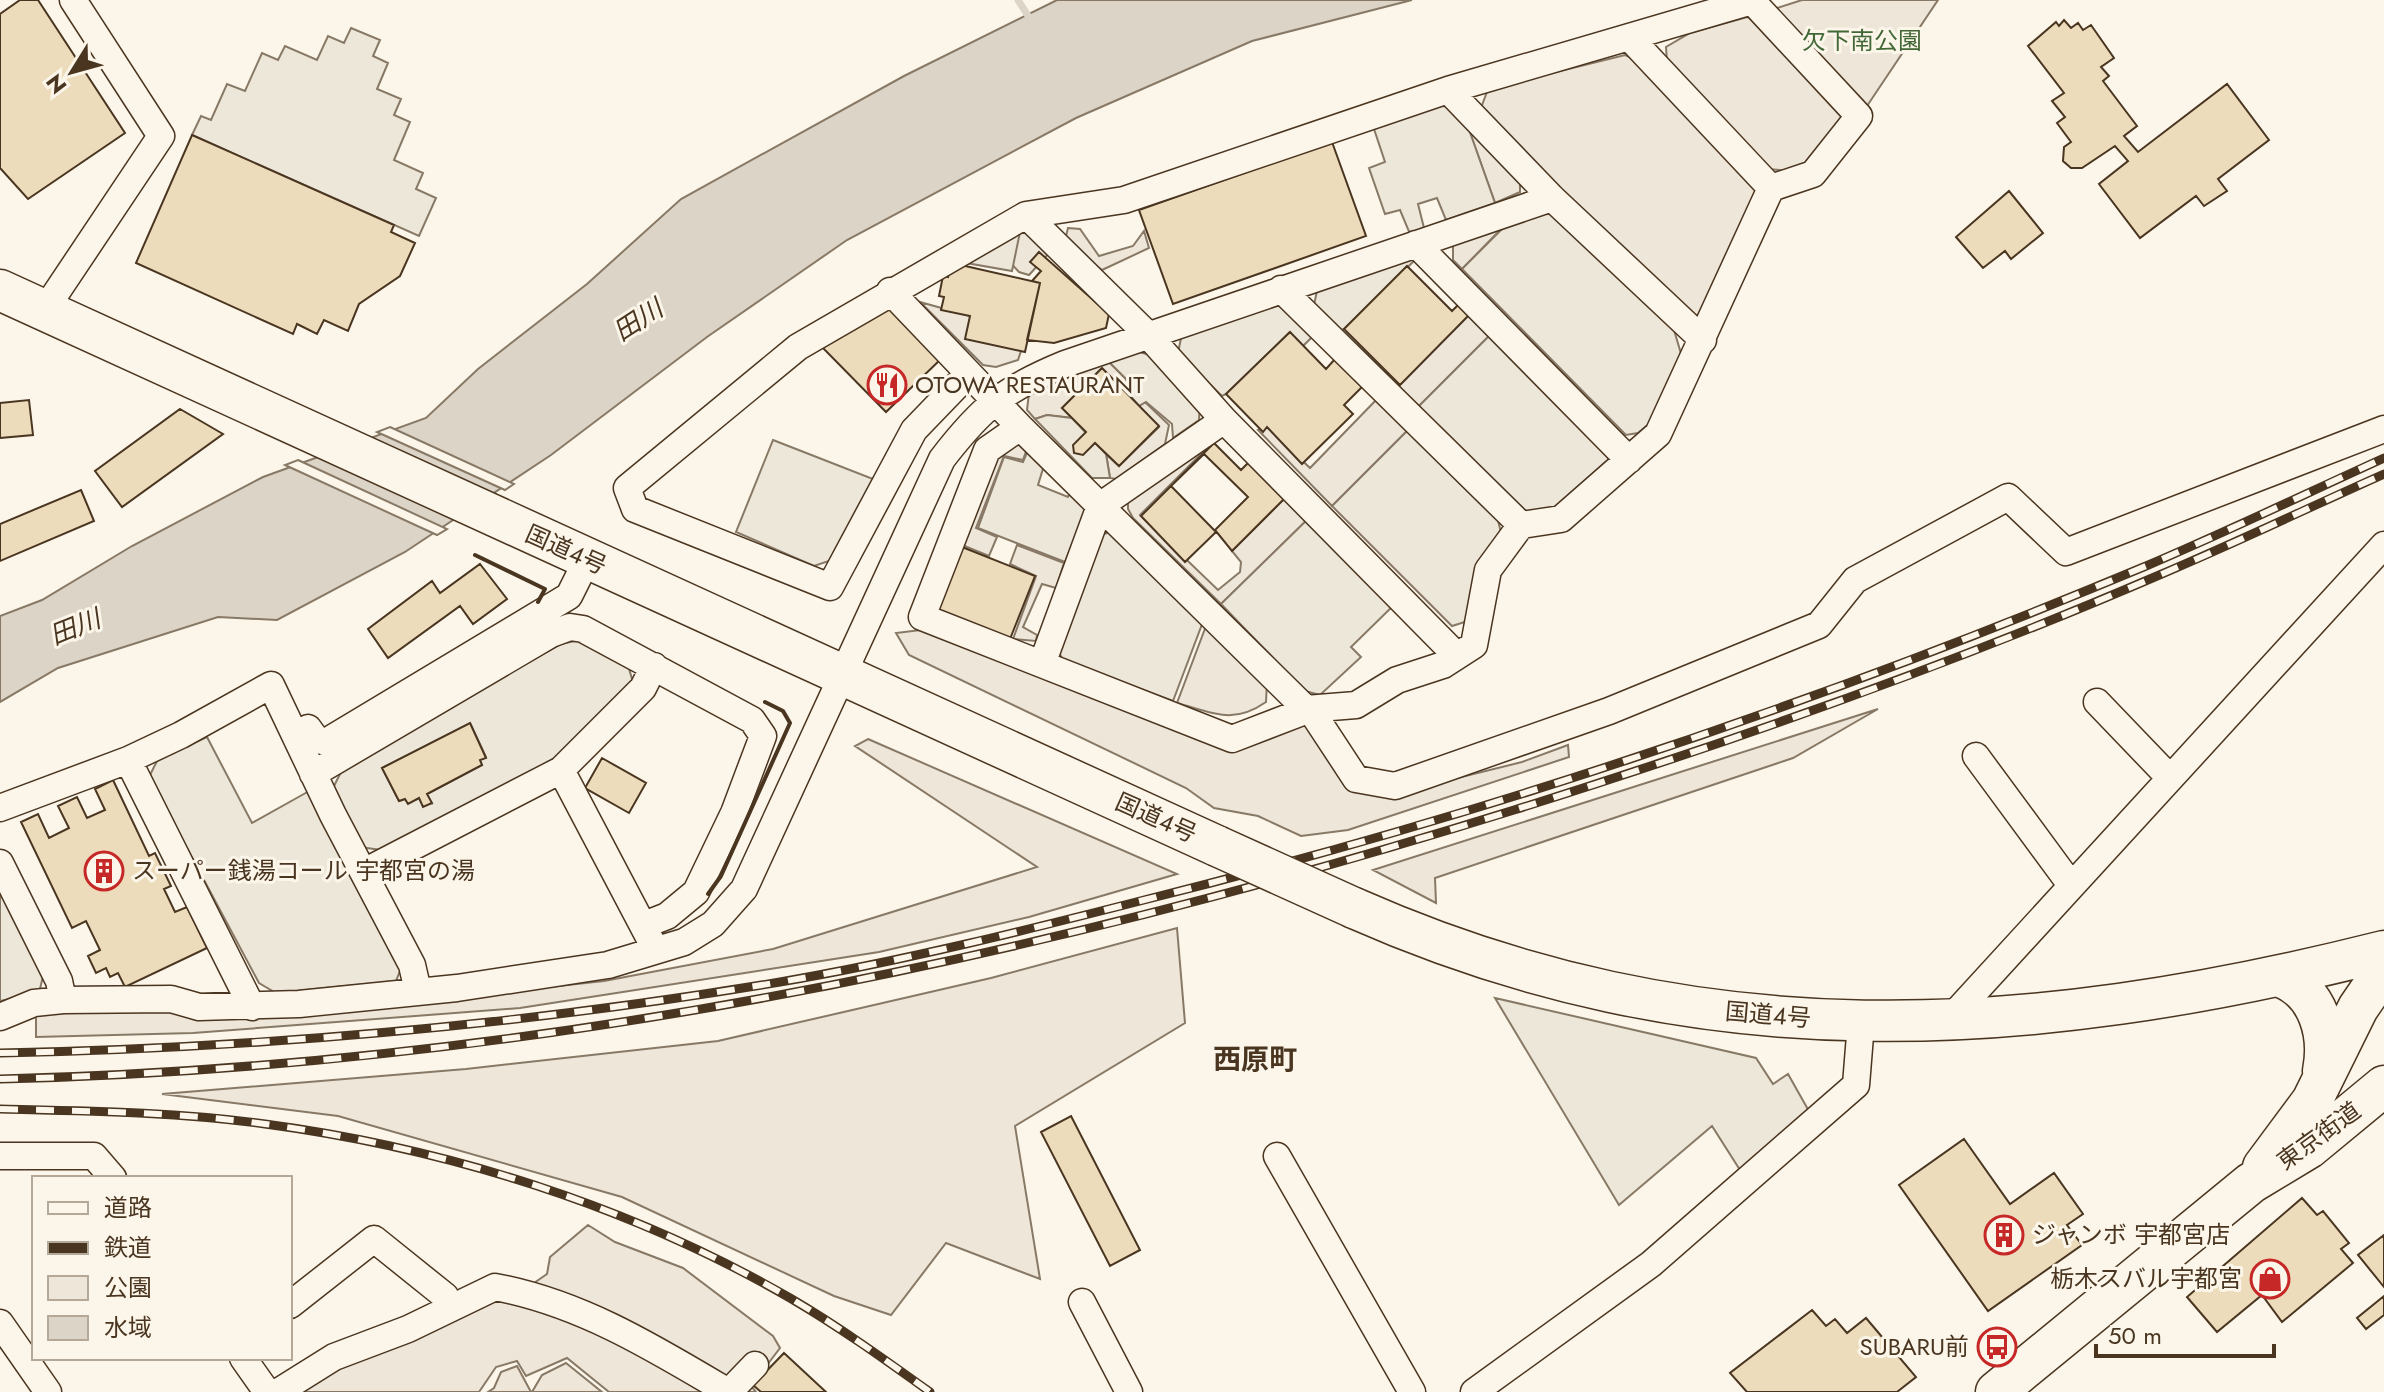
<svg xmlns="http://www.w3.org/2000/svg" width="2384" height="1392" viewBox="0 0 2384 1392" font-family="Jost,'Noto Sans JP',sans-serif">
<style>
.green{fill:#ede6d9;stroke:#887966;stroke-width:2}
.parking{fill:#ede7d9;stroke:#887966;stroke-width:2;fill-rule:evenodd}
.water{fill:#dcd4c6;stroke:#887966;stroke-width:2}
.pier{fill:#fbf6e9;stroke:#887966;stroke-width:2}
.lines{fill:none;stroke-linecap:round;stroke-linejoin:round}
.stream{stroke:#dcd4c6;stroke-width:7}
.building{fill:#ecdcbc;stroke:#4a3520;stroke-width:2}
.minor-casing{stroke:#4a3520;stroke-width:29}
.highway-casing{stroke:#4a3520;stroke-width:43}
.minor{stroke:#fbf6e9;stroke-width:26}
.highway{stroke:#fbf6e9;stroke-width:40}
.rail-casing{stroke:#4a3520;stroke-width:9}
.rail{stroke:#fbf6e9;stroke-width:6;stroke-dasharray:18;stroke-linecap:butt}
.highway-bridge-casing{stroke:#4a3520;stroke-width:43;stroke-linecap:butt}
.highway-bridge{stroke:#fbf6e9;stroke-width:40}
.wall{stroke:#4a3520;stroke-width:4}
.labels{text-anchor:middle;stroke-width:6;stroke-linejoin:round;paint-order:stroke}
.park-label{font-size:24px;fill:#436837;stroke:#fbf6e9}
.poi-label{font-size:24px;fill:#4a3520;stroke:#fbf6e9;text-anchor:start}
.street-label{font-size:24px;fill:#4a3520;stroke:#fbf6e9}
.water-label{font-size:26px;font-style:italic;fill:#4a3520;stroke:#fbf6e9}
.quarter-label{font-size:28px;font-weight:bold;fill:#4a3520;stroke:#fbf6e9}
</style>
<rect width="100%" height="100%" fill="#fbf6e9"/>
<path class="green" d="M1802,0h136l-71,106 -93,-97z
M1747,17l14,3 80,84 1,14 -39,47 -11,6 -25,-2 -100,-107 -1,-15 24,-14z
M1625,55l14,6 115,120 3,12 -53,124 -14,2 -209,-211 7,-19z
M1467,124l53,55v13l-25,11z
M1504,226l-42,43 -9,-9v-21z
M1023,227l27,25 -21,23 -10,-3 -10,-11 1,-23z
M1068,228l12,1 19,27 34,-10 11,-15 5,17 -47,22 -22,-16 -14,-18z
M920,302l50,14 51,35 -3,9 -22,7 -13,-2z
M1471,313l23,18 -77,77 -20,-21z
M1107,360l19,19 -1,11 -24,-21 -39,39 10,10 -25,-3 -12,4 -8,-9 2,-17z
M1379,397l31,31 -78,78 -74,-76 9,-3 43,41z
M1145,402l24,23 -4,19 -49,35 -6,-1 -4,-24 13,12 40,-39 -20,-21z
M1216,439l-76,76 78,75 22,-18 1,-10 -9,-11 55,-55 25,19 -91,89 -88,-86 -5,-9v-15z
M1008,441l21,2 -6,17 -19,-4 -28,72 21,9 -8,19 -27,-11 23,-76z
M1017,545l47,18 -8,25 -14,-4 -19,43 14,8 -1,6 -23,-2 23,-63 -26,-12z
M1206,626l61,56 -1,20c-33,23 -53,11 -89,1z
M929,629l307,118 70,-28 83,76 133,-33 46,-17 1,12 -221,73 -47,6 -43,-20 -44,-8 -28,-20 -277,-133 -13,-22z
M1878,709l-85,49 -358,120 1,25 -63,-33z
M868,739l309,135 -148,43 -150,35 -359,56 -327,25 -157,4v-23l132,-4 134,4 302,-33 169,-32 264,-82 -182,-121z
M1177,928l8,95 -170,103 25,153 -94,-36 -55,72 -57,-19 -212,-99 -284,-81 -176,-22 304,-25 252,-28 273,-63z
M588,1225l27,17 68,26 90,68 7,12 -29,38 5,6h-147l-42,-34 -41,18 -9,-15 -21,6 -17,25h-179l40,-31 155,-66 23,-1 29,-20 3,-17z
M566,1363l36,29h-70l10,-17z
M517,1366l14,26h-43l6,-4 7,-16z"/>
<path class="parking" d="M351,28l29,12 -7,16 15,7 -11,26 24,10 -7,16 16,7 -16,38 29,13 -7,16 20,9 -17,38 -227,-101 9,-19 10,4 16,-36 18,7 17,-38 16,7 7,-14 32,14 11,-24 16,7z
M1436,104l15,4 16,16 28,79 -49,17 -9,-22 -19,6 6,24 -14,6 -10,-24 -15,4 -16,-46 16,-6 -13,-39z
M1543,208l15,3 116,119 8,27 -33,67 -11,9 -12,2 -164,-166 48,-48z
M1020,232l-8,39 -57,-10z
M1417,258l-73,71 -4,2 -26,-26 4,-19z
M1277,303l38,31 -12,12 -14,-13 -63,61 -4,2 -44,-43 4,-20z
M1494,331l114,114v15l-63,56 -28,-5 -100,-103z
M1135,351l19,5 46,46 -1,18 -26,18 -1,-14 -26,-22 -7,4 -14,-16 1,-11 -19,-19z
M1047,415l25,3 34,36 4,24h-18l-57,-59z
M1410,428l87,88 5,21 -34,84 -16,5 -120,-120z
M773,440l100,39 -44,82 -15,5 -78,-34z
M1031,443l15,16 -8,26 30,12 5,-11 8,8 4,17 -20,51 -87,-34 26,-71 19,5z
M1312,515l85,87 -46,45 10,10 -41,38 -15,-4 -84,-87z
M1115,531l89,88 -31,82 -110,-41 -7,-13 44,-112z
M580,640l48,25 6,21 -79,75 -174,89 -21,-3 -28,-57 9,-18 108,-67 112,-61zM470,723l16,34 -6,3 2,5 -55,29 4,9 -12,-5 -11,5 -3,-4 -6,2 -17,-33z
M207,737l45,86 59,-33 92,173 -7,18 -120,12 -17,-10 -110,-206 9,-18z
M0,883l45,85 -6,25 -39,8z
M1495,998l261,60 17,26 15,-10 22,39 -70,57 -28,-44 -93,79z"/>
<path class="water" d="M1057,0h355l-160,41 -176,77 -229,122 -140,97 -156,118 -146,97 -128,68 -59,-3 -160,51 -58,34v-86l42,-16 90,-54 131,-69 163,-59 52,-49 109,-85 94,-85 223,-123z"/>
<path class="pier" d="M390,427l124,57 -9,6 -128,-58z
M298,460l149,69 -10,6 -152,-70z"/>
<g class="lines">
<path class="stream" d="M1018,0l14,22"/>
</g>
<path class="building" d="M20,0h18l87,133 -97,66 -28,-31v-154z
M2064,20l7,8 7,-5 5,7 8,-5 23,33 -13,9 8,9 -6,5 34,45 -13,10 14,16 89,-68 42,56 -51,39 9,12 -23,15 -8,-10 -56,42 -41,-54 29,-23 -13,-15 -33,22h-11l-8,-7 1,-14 7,-5 -14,-19 8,-6 -13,-16 12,-8 -36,-47 28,-24 3,4z
M192,135l202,90 -3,7 24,11 -15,33 -41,28 -11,27 -24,-11 -7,14 -20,-10 -4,10 -157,-71z
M1332,142l34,94 -193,68 -34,-94z
M2009,191l34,42 -32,26 -6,-8 -22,17 -27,-31z
M1039,252l70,62 -3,14 -52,15 -27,-3 13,-57 -8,-2 9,-10 -11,-9z
M952,263l88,20 -15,69 -60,-13 5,-23 -29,-6 3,-13 -5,-1 4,-20 5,1z
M1407,266l45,45 9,-9 10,11 -71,72 -56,-56z
M893,309l49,49 -56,54 -66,-67 61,-35z
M1290,332l36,37 9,-10 27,28 -18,18 9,9 -51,50 -35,-37 -4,5 -37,-38z
M1102,368l57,58 -40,40 -24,-23 -12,12 -9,-2 -1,-8 13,-13 -24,-24z
M29,400l4,35 -33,3v-35z
M180,409l43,25 -101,73 -27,-36z
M1214,443l27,27 10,-10 36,36 -55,55 -17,-21 33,-33 -44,-43 -33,32z
M1171,486l45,46 -31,30 -44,-46z
M81,490l13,31 -94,40v-37z
M962,547l73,29 -25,63 -72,-29z
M480,564l27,35 -34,25 -13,-18 -72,52 -20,-29 64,-48 8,12z
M470,723l16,35 -6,2 2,5 -55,29 5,9 -9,4 -4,-9 -11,6 -3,-5 -6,2 -17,-33z
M602,758l44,25 -17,30 -44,-25z
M113,780l36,76 6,-3 16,33 -7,3 11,23 12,-5 20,41 -82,39 -7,-14 -8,4 -4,-9 -10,5 -8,-17 12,-6 -14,-29 -14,7 -51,-106 17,-8 11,24 20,-10 -11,-22 19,-9 10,21 18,-8 -10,-21z
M1071,1116l69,134 -30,16 -69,-134z
M1964,1139l46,65 44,-31 29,41 -16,11 15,20 -94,66 -89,-126z
M2302,1198l15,17 6,-4 26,32 -8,6 12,14 -71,59 -20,-27 -45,37 -30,-35z
M2384,1235v52l-26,-32z
M2384,1296v19l-18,14 -9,-11z
M1812,1310l14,16 9,-7 12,14 19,-15 50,59 -19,15h-150l-17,-19z
M784,1353l42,39h-65l-8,-7z"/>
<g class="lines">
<g class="minor-casing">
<path id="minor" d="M1629,37l142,151
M1448,90l104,108 151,142
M1416,244l213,216
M1281,289l240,236
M890,291l130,136 286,282 50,-4 41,-25 46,-15 31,-20 14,-75 33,-45 40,-6 97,-85 113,-246 42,-14 46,-58 -107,-115 -304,89 -324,110 -98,15 121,119 77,86 233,236
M44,311l117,-175 -88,-136
M968,374l-54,56 -84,157 -195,-78 -8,-21 171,-141 228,-132
M1020,427l-33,23 -65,167 310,122 78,-30 46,70 39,7 214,-75 210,-86 36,-45 153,-83 58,55 318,-123
M1042,664l58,-158 124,-86
M2097,702l72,75
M308,728l8,11 10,3 243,-146 18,-36
M1976,756l95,129
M128,760l124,247
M561,770l90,171
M313,774l238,-140 19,-7 13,2 169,91 11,16 -29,77 -38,79 -29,24 -23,9
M0,808l128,-48 53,-25 90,-50 62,130 79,150 6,26
M0,863l59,118 4,19
M364,872l197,-102 82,-82 11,-22
M0,1017l34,-14 29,-3 108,-1 28,8 100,-3 158,-16 151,-23 76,-23 29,-18 31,-35 198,-430c40,-52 62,-70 123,-95l487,-166
M1948,1021l436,-476
M0,1156h94l19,22
M1277,1156l135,236
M1082,1302l47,90
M290,1305l84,-66 71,57
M0,1323l48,69
M243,1358l24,34
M278,1392l56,-35 74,-28 87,-42c86,16 159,61 233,105
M729,1392l26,-27
M1474,1392l177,-128 205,-179 5,-62"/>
</g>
<g class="highway-casing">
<path id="highway" d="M0,290l1217,556
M1354,908c346,153 671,133 1030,43
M2281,977c38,15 49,58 42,94
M2263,1167l49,-66 46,-93 26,-38
M1996,1392l255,-209 58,-35 75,-62"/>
</g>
<use href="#minor" class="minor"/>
<use href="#highway" class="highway"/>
<g class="rail-casing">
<path id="rail" d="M0,1053c261,-5 522,-28 780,-71 122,-21 243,-51 364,-82 341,-85 677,-198 1002,-334 80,-34 159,-72 238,-108
M0,1079c516,-12 1023,-116 1514,-269 217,-68 434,-144 643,-234 76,-32 151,-68 227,-102
M0,1109c89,2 177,3 265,15 181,24 366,82 525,174 48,28 94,61 140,94"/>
</g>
<use href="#rail" class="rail"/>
<g class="highway-bridge-casing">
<path id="highway-bridge" d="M1217,846l137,62"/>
</g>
<use href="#highway-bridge" class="highway-bridge"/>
<path class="wall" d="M475,555l70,34 -7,13
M708,894l13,-18 69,-153 -7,-12 -18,-9"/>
</g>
<defs>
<g id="restaurant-ring" transform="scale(2)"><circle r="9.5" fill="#fbf6e9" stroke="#c62828" stroke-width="1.5"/><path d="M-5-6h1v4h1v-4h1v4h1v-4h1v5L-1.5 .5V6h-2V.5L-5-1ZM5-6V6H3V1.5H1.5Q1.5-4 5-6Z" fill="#c62828"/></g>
<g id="building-ring" transform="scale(2)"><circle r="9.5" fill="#fbf6e9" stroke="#c62828" stroke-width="1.5"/><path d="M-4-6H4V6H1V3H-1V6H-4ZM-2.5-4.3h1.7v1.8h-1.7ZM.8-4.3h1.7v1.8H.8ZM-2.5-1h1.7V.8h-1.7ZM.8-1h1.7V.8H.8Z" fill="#c62828"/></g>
<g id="shop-ring" transform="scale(2)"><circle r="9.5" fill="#fbf6e9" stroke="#c62828" stroke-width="1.5"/><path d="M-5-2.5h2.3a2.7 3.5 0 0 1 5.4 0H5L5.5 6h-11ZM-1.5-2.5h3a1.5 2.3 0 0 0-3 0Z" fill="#c62828"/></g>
<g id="bus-ring" transform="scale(2)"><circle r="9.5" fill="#fbf6e9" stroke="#c62828" stroke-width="1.5"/><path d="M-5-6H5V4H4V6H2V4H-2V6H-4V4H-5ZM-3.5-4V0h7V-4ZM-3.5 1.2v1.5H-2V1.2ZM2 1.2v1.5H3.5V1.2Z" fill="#c62828"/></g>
</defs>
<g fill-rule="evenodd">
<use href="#restaurant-ring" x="887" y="385"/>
<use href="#building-ring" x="104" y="871"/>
<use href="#building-ring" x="2004" y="1235"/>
<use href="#shop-ring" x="2270" y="1279"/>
<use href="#bus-ring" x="1997" y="1347"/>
</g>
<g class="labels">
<g class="park-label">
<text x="1862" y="49">欠下南公園</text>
</g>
<g class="poi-label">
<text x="915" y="393">OTOWA RESTAURANT</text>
<text x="132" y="879">スーパー銭湯コール 宇都宮の湯</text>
<text x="2032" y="1243">ジャンボ 宇都宮店</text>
<text x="2242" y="1287" text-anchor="end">栃木スバル宇都宮</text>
<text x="1969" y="1355" text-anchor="end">SUBARU前</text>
</g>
<g class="street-label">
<text transform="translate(566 550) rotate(24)" y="8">国道4号</text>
<text transform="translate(1156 818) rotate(24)" y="8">国道4号</text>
<text transform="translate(1768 1015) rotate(5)" y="8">国道4号</text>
<text transform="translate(2319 1136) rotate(-36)" y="8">東京街道</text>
</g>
<g class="water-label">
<text transform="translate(638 320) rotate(-33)" y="9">田川</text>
<text transform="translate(75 627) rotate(-22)" y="9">田川</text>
</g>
<g class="quarter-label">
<text x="1255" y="1069">西原町</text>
</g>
</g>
<rect x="32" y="1176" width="260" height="184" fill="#fbf6e9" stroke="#b4a999" stroke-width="2"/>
<rect x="48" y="1202" width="40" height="12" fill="#fbf6e9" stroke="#b4a999" stroke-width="2"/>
<text x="104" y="1216" font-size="24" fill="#4a3520">道路</text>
<rect x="48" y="1242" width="40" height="12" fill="#4a3520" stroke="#b4a999" stroke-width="2"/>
<text x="104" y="1256" font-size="24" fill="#4a3520">鉄道</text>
<rect x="48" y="1276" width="40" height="24" fill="#ede6d9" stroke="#b4a999" stroke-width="2"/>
<text x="104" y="1296" font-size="24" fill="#4a3520">公園</text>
<rect x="48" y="1316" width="40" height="24" fill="#dcd4c6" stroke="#b4a999" stroke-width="2"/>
<text x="104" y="1336" font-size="24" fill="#4a3520">水域</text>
<g transform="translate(72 72) rotate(233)" stroke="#fbf6e9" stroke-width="6" paint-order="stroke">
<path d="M0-6L14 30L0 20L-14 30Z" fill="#4a3520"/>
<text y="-12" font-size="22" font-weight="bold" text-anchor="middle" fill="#4a3520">N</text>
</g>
<path d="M2096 1344v12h178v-12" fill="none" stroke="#4a3520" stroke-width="4"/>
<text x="2108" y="1344" font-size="24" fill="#4a3520" stroke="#fbf6e9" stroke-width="6" paint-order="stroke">50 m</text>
</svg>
